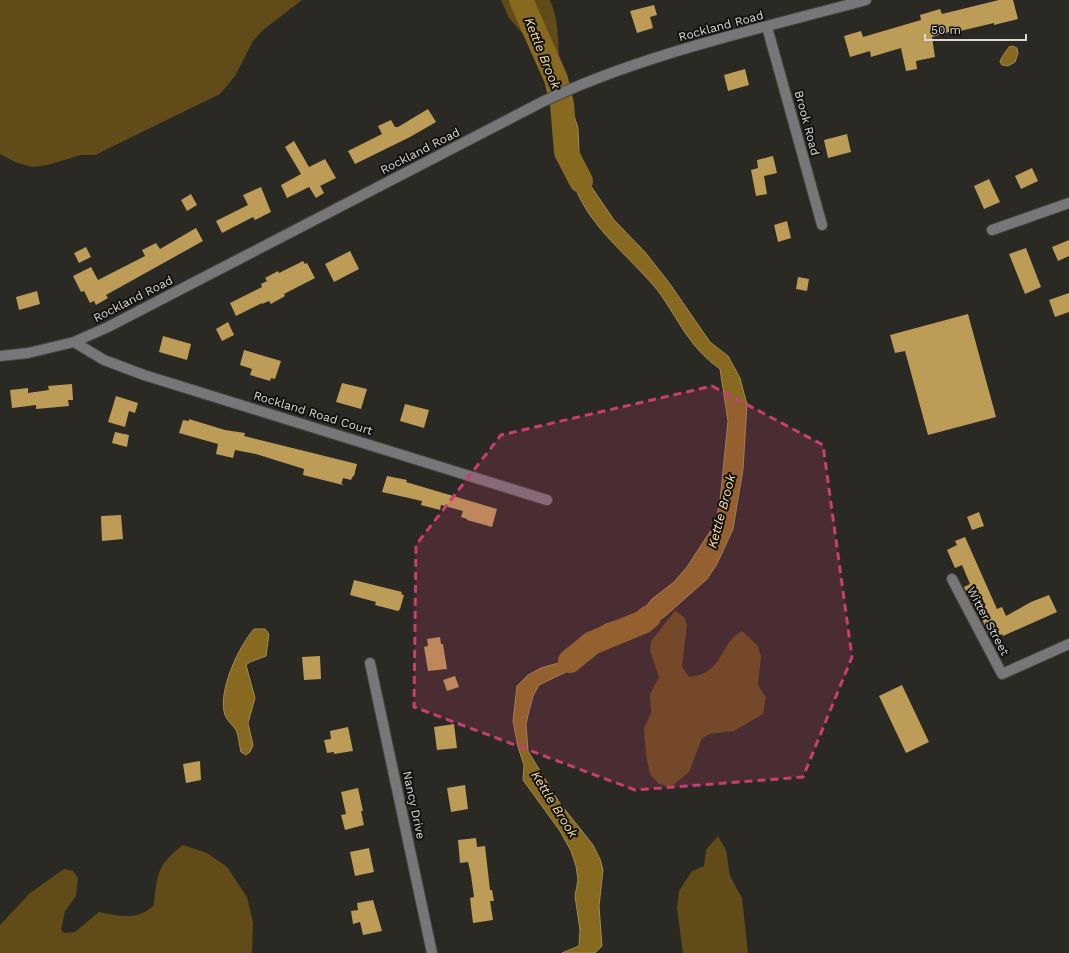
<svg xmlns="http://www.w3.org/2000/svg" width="1069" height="953" viewBox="0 0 1069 953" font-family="'Work Sans',sans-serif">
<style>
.green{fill:#614b18}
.water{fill:#87691f;stroke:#a08a56}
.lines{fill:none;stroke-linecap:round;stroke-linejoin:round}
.river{stroke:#87691f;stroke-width:24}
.building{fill:#bd9c57}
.minor-casing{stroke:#474540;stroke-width:12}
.minor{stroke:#777678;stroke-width:10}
.marked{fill:#c73e73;fill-opacity:0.2;stroke:#c73e73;stroke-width:3;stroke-dasharray:8 5;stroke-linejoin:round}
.labels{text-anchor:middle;stroke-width:4;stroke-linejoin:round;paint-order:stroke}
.street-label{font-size:12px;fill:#d9d8d5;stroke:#131210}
.water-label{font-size:13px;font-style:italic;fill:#f8dda6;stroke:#131210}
</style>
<rect width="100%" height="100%" fill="#2b2924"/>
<path class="green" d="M0,0h302l-39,30 -10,11 -18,35 -15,18 -125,61h-14l-34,10 -15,2 -17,-5 -15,-8z
M501,0h49c10,24 7,39 10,65l-13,5 -3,-12 -35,-40z
M675,611l9,6 3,8 -5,42 7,10c35,-3 30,-34 53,-46l16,15 3,11 -3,28 8,13 -3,16 -29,17 -24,3 -8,4 -13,34 -18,15 -12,-3 -9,-10 -4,-19 -2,-27 7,-15 -1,-19 9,-17 -9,-26 1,-10z
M718,836l8,14 4,26 12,22 6,55h-65l-6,-45 2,-17 13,-20 12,-5 2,-16z
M183,845l24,8 20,14 20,30 6,25 -1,31h-252v-28l30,-32 34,-24 9,2 5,7 -2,18 -11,15 -4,19 3,3 11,-1 24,-20c20,4 39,9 55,-7 3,-31 3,-40 29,-60z"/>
<path class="water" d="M1013,46l4,2 1,5 -3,9 -7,4 -6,-1 -2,-3c0,-3 7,-12 9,-15z
M560,65l2,13 16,50 1,23 5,25 30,44 31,32 25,32 40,58 18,14 12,22 7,27 -4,64 -10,60 -16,35 -10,15 -44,39 -63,19 -32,34 -29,14 -6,11 -4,15 -3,13 2,27 31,51 34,43 7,14 3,11 -4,36 3,40 -7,7h-33l17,-7 1,-16 -5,-34 3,-16 -2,-14 -5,-15 -11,-20 -37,-51 1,-15 -6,-18 -5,-26 4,-35 11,-11 13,-7 28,-8 8,-14 18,-16 11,-6 35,-11 11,-14 22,-17 13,-15 28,-43 5,-23 8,-80 -8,-52c-33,-24 -40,-48 -62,-78 -28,-35 -69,-63 -84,-107 -6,-16 -9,-33 -10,-50 -1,-8 0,-17 -2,-25 -2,-14 -8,-27 -15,-39z
M254,629h11l4,5 -3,22 -16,6 -4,3 9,33 -7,25 5,22 -3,7 -4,3 -5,-3c-2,-7 -2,-16 -5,-22 -3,-5 -9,-9 -11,-15 -8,-23 14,-69 29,-86z"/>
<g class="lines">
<path class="river" d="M521,0l35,79 6,25 4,48 15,29
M570,661l22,-18 51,-21 6,-5"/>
</g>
<path class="building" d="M999,0h14l5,19 -24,6v-2l-34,8 -1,-2 -27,8 3,20 -19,4 1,8 -11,2 -5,-23 -30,9 -1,-6 -20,6 -6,-21 17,-5 2,6 58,-17 -1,-5 20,-6 2,5z
M654,5l3,10 -7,2 3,11 -16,5 -7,-22z
M745,69l4,16 -21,6 -4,-16z
M428,109l8,13 -26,15 -55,27 -7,-13 34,-17 -4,-8 13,-6 4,7h3z
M847,134l4,18 -23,6 -4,-18z
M294,141l15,26 16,-8 11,19 -16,8 -2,-4 6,11 -8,5 -7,-11 -22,11 -6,-13 20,-11 -16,-27z
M773,156l4,17 -13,3 3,18 -11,2 -5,-26 7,-2 -1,-8z
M1032,168l6,13 -17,8 -6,-13z
M989,179l11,23 -16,7 -10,-23z
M261,187l10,25 -16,8 -2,-3 -31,16 -6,-12 32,-16 -5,-10z
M191,194l6,11 -10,6 -6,-11z
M787,221l4,17 -13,4 -4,-17z
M196,228l7,13 -97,54 2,3 -12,7 -2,-4 -4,2 -6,-12 -3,1 -8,-16 18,-9 7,13 47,-24 -3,-6 14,-7 4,6z
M1069,240v16l-11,5 -6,-14z
M86,247l5,10 -12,6 -5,-10z
M1026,248l15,39 -16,7 -16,-40z
M350,251l9,18 -25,13 -9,-18z
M303,261l2,3 2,-1 8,15 -31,16 1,2 -14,8 -2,-3 -7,3v-1l-26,13 -6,-13 32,-16 -1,-3 6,-3 -2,-3 13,-7 1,2z
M798,277l11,2 -2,12 -11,-2z
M37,291l3,13 -21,6 -3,-13z
M1069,293v19l-14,5 -6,-17z
M968,314l28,103 -68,18 -23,-84 -10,2 -5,-18z
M228,322l6,13 -12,6 -6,-12z
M163,336l28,8 -4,16 -28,-8z
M244,350l37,11 -6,18 -4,-1 -1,3 -20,-6 2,-6 -12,-4z
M342,383l25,6 -6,20 -25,-7z
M72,384l1,16h-5l1,6 -33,3v-4l-24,3 -2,-18 18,-2v5l21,-3 -1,-4z
M116,396l22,7 -3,10 -6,-2 -4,16 -17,-5z
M405,404l24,6 -5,18 -24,-7z
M189,419l36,11 20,3 -1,3 113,28 -3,12h-1l-2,4 -8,-2 -1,4h-1l2,3 -40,-10 1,-6 -48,-15 -21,-4 -2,8 -17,-4 2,-10 -39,-11 4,-13 6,1z
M115,432l14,3 -2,12 -15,-4z
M387,476l20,4 -1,2 91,27 -5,18 -25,-7v-1l-6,-2 2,-6 -22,-6 -1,5 -19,-5 1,-4 -40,-9z
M979,512l5,14 -12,4 -5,-13z
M121,515l2,24 -21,2 -1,-25z
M965,537l32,72 5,-2 4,9 25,-14 18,-7 8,17 -54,24 -1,-2 -11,5 -16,-35 -2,1 -9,-18 6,-3 -8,-19 -7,3 -8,-18 10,-5 -2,-4z
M354,580l48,12 -1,2 3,1 -4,14 -2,2 -23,-6 1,-3 -26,-7z
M440,637l1,7h2l4,25 -19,2 -4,-24 4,-1 -1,-7z
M320,656l1,23 -17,1 -2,-23z
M455,676l4,11 -12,4 -4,-11z
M902,685l27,57 -23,11 -27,-57z
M454,724l3,24 -20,2 -3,-23z
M348,727l5,24 -19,3v-2l-7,1 -3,-13 7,-1 -1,-8z
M200,761l1,19 -15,3 -3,-19z
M465,785l3,24 -17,3 -4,-24z
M358,788l5,23h-2l3,14 -19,5 -4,-15 5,-1 -5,-22z
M476,838l1,9 8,-1 5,44h2l2,11h-4l3,19 -20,3 -3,-25 4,-1 -3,-22 -3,-13 -8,1 -2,-23z
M369,848l5,24 -19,4 -5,-24z
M373,900l9,31 -19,4 -3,-13 -7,2 -2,-13 7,-1 -1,-7z"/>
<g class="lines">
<g class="minor-casing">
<path id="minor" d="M767,27l55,198
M992,230l77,-27
M74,342l30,18 40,15 403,125
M0,356l28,-3 46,-11 34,-15 434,-225c100,-48 217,-73 324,-102
M952,579l50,95 67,-30
M370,663l62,290"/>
</g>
<use href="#minor" class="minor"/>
</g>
<path class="marked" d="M712,386l111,59 29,212 -49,120 -168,13 -221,-83 2,-162 85,-110z"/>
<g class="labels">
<g class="street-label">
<text transform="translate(721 26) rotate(-15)" y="4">Rockland Road</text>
<text transform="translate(807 123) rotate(75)" y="4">Brook Road</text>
<text transform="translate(420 151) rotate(-27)" y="4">Rockland Road</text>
<text transform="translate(133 299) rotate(-27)" y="4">Rockland Road</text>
<text transform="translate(313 413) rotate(17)" y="4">Rockland Road Court</text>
<text transform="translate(988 621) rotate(62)" y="4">Witter Street</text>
<text transform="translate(414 805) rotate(78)" y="4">Nancy Drive</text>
</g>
<g class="water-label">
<text transform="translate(543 53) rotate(68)" y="5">Kettle Brook</text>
<text transform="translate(721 511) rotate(-75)" y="5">Kettle Brook</text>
<text transform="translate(555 804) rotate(58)" y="5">Kettle Brook</text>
</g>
</g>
<path d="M925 34v6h101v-6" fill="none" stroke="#d9d8d5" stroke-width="2"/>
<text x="931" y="34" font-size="12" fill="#d9d8d5" stroke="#131210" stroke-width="3" paint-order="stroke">50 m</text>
</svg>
